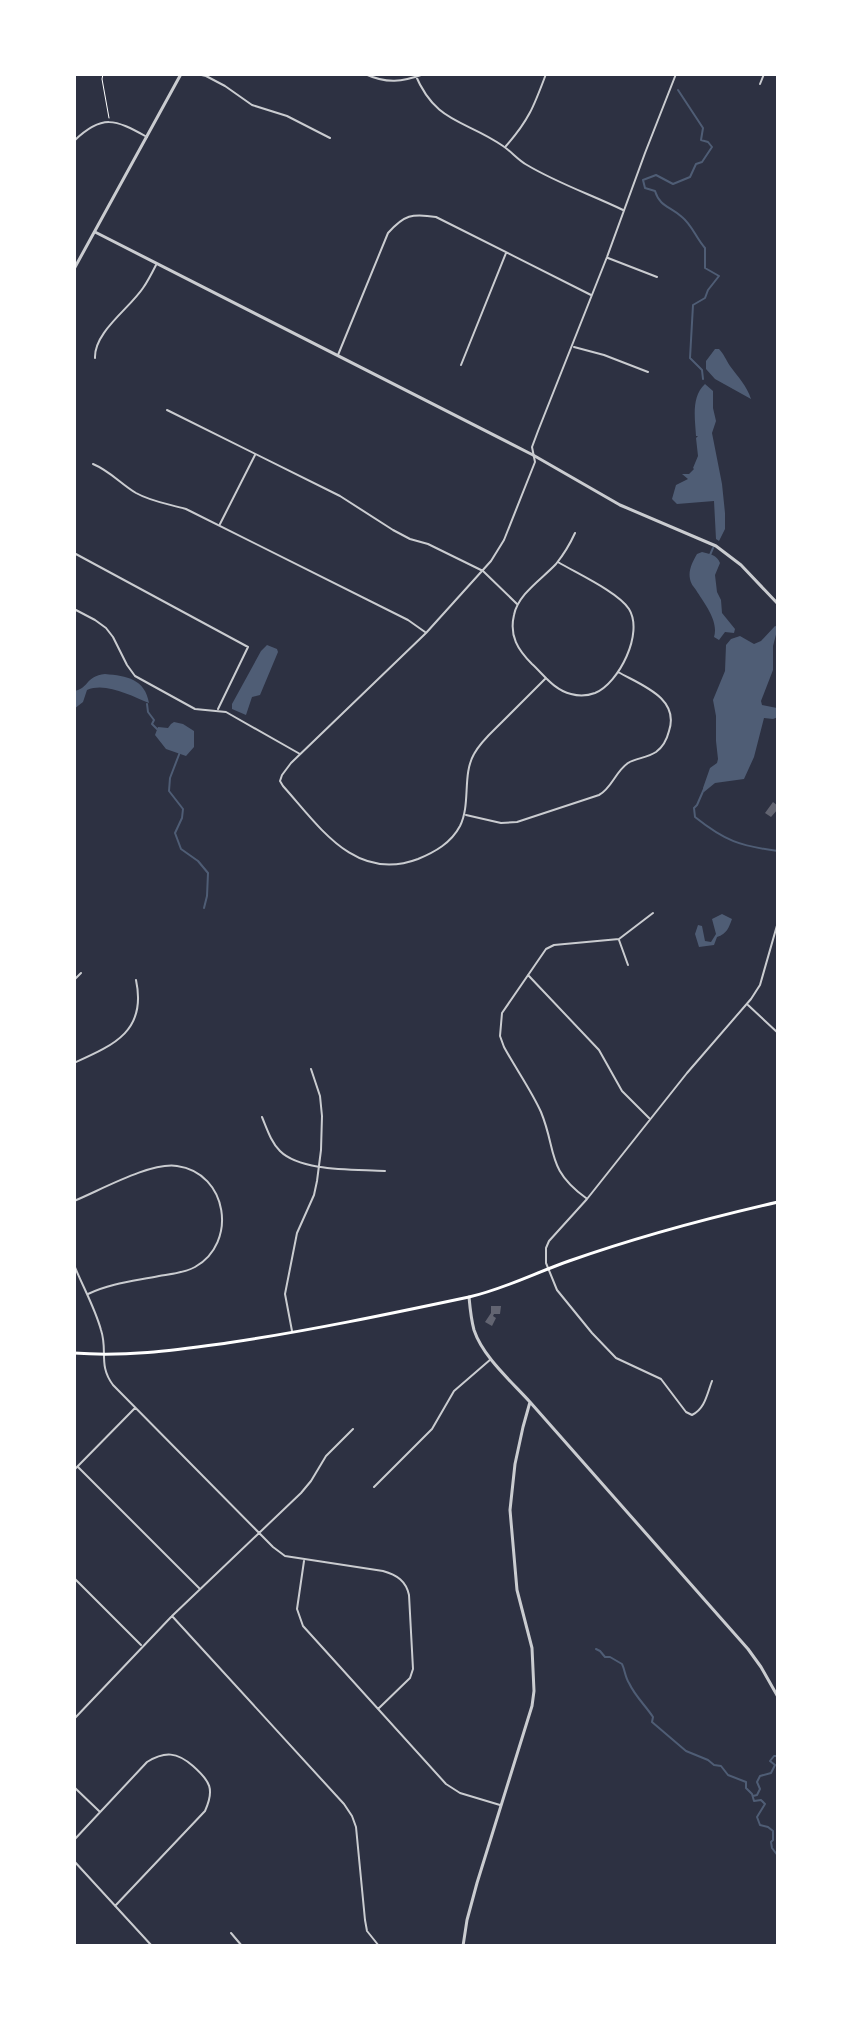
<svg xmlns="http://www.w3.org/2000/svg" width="852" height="2020" viewBox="0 0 852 2020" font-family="Cabin,sans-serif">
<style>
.water{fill:#4f5d75}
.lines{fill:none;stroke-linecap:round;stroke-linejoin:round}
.stream{stroke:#4f5d75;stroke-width:2}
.building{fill:#626471}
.path{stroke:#fff;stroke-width:1}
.minor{stroke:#caccd0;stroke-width:2}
.tertiary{stroke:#caccd0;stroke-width:3}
.secondary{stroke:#fff;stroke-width:3}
</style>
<rect width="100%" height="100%" fill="#2d3142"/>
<path class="water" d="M715,349h4c5,5 7,11 11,17 8,11 17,20 21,33l-36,-20 -9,-10v-8z
M705,384l8,7v17l3,13 -4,12 10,51 3,29v16l-6,12 -3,-2 -2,-38 -37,3 -5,-5 4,-14 12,-6 -6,-5h7l5,-5 -1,-1 5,-12 -2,-18 2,-2h-2c-1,-18 -5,-39 9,-52z
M702,552c8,2 15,3 18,11l-5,12 2,17 4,8 1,13 13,16 -1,4 -9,-1 -6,8 -5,-3c5,-16 -10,-34 -18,-47 -3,-4 -5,-6 -6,-11 -2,-9 3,-18 7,-25z
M775,626l3,1 -5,19v24l-12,31 1,4 15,3 1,9 -5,2 -9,-1 -10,39 -10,22 -29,4 -11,9 -1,-4 7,-20 7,-5 1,-4 -2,-18v-25l-3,-16 12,-29 1,-26 5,-6 9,-3 14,8 7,-3z
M267,645l10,4 1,3 -18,43 -8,2 -6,18 -14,-6v-5l29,-53z
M105,674c22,2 40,5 44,29 -18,-7 -43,-21 -62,-13l-4,12 -9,7v-18c15,-2 11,-15 31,-17z
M174,722l9,2 11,7v16l-8,9 -20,-7 -11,-14 3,-8 10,1 3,-4z
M722,914l10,5c-3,8 -5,15 -15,18l-3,8 -15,2 -4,-13 3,-9 4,1 3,15 6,1 5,-8 -4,-15z"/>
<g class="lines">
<path class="stream" d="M678,90l25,38 -2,12 7,2 4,5 -10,15 -6,2 -6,13 -17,7 -17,-9 -13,5 2,8 10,3c5,16 15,15 27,26 10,8 14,21 23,31v20l14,8 -11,14 -3,8 -12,7 -3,53 12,12 1,9
M710,555l3,-7
M147,704l1,8 6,8 -2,4 5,5
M180,752l-10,26 -1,13 14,18 -1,9 -7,15 6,16 17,12 10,12 -1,23 -3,12
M704,789l-7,16 -3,3 1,9c30,24 45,29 83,34
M596,1649l4,2 5,6h5l12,7c3,6 3,13 7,19 6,13 16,22 24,34l-1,5 34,29 22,9 6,5 7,1 7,9 18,7v6l6,6 2,7 7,-1 4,4 -8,13 3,8 8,2 5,4v9l-2,2 1,6 6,8
M753,1796l4,-1 3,-6 -3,-7 3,-6 11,-3 4,-8 -5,-4 4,-5h4"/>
</g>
<path class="building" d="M773,802l5,4v3l-7,8 -6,-4z
M491,1306h10l-1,8h-6l-1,2 3,2 -4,8 -7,-4 6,-9z"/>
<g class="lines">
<path class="path" d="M103,74l-1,5 7,39"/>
<path class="minor" d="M197,74l9,2 19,10 27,19 35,11 43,22
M365,74c22,10 37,8 59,0
M415,74c21,50 49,45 88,72 9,6 15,14 24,19 30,18 65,30 96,45
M760,84l4,-10
M74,141c28,-27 41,-22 73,-4
M506,146c23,-26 28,-40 40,-72
M608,258l49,19
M574,347l30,8 44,17
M338,355l50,-122c16,-18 24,-20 48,-16l155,78
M95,358c-1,-26 34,-49 48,-70 5,-7 9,-15 13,-23
M461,365l45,-112
M167,410l173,86 53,34 17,9 18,5 55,27 34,33
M93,464c17,7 28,20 43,29 16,9 33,11 50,16l222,111 17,12
M220,524l35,-69
M74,553l174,94 -30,62
M558,562c18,11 60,30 71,47 15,24 -10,74 -34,84 -8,3 -17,3 -24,1 -17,-4 -27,-19 -39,-30 -14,-14 -23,-28 -18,-49 4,-21 28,-36 42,-51 8,-10 14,-20 19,-31
M74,609l21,11 11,8 7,9 14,28 8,11 60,33 31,3 74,42
M546,678c-15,15 -29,29 -44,44 -10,10 -21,19 -28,32 -12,21 -3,50 -14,72 -9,17 -25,26 -42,33 -63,24 -99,-33 -135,-73l-3,-5 2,-6 9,-12 135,-130 65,-72 13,-21 31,-78 -3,-15 6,-16 69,-174 38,-104 31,-79
M466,815l35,8 16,-1 82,-27c13,-7 16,-23 29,-32 8,-5 19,-5 28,-11 7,-5 11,-13 13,-21 11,-33 -28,-46 -51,-59
M619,940l9,25
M528,975l71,75 23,41 27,27
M74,980l7,-7
M748,1005l30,28
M74,1063c40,-18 73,-32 62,-83
M262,1117c5,12 9,25 18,34 21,21 76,18 105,20
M586,1198c-40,-29 -29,-47 -45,-86 -10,-22 -25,-43 -37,-65l-4,-11 2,-23 44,-64 8,-4 65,-6 34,-26
M74,1201c27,-11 76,-39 103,-35 51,7 61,77 18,101 -11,6 -24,7 -36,9 -24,5 -48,7 -71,18
M74,1265c9,22 21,43 27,65 7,21 -3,35 12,55l160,162 12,9 98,15c14,4 23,10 26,24l4,74 -3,9 -32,31
M292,1331l-7,-37 12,-61 17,-38 3,-14 4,-31 1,-34 -2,-20 -9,-27
M712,1381c-5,13 -7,28 -20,34l-6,-3 -25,-33 -45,-21 -24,-25 -35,-43 -11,-27v-15l3,-7 38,-42 100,-126 64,-74 9,-14 18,-63
M78,1467l121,121
M74,1470l61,-62
M374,1487l58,-58 22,-38 37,-32
M304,1561l-7,48 6,17 143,158 14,9 40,12
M74,1578l67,67
M172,1616l172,188 8,12 4,11 9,93 2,11 12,15
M74,1719l98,-103 129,-123 10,-12 15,-25 27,-27
M74,1787l25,24
M74,1840l73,-78c18,-11 30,-10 46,4 17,15 22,23 12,45l-90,95
M74,1861l78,85
M231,1933l11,13"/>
<path class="tertiary" d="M95,232l438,223 87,50 96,41 25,19 37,39
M74,269l107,-195
M530,1402l218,247 13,18 17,30
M463,1946l4,-26 10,-37 55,-177 2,-15 -2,-43 -15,-58 -7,-80 5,-46 8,-37 7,-25c-19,-21 -47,-45 -56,-72 -3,-11 -4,-22 -5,-33"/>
<path class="secondary" d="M74,1353c53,4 101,-3 153,-10 81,-12 162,-29 242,-46 35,-8 66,-24 100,-36 68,-24 139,-43 209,-59"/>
</g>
<rect width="852" height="2020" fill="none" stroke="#ffffff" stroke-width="152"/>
</svg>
